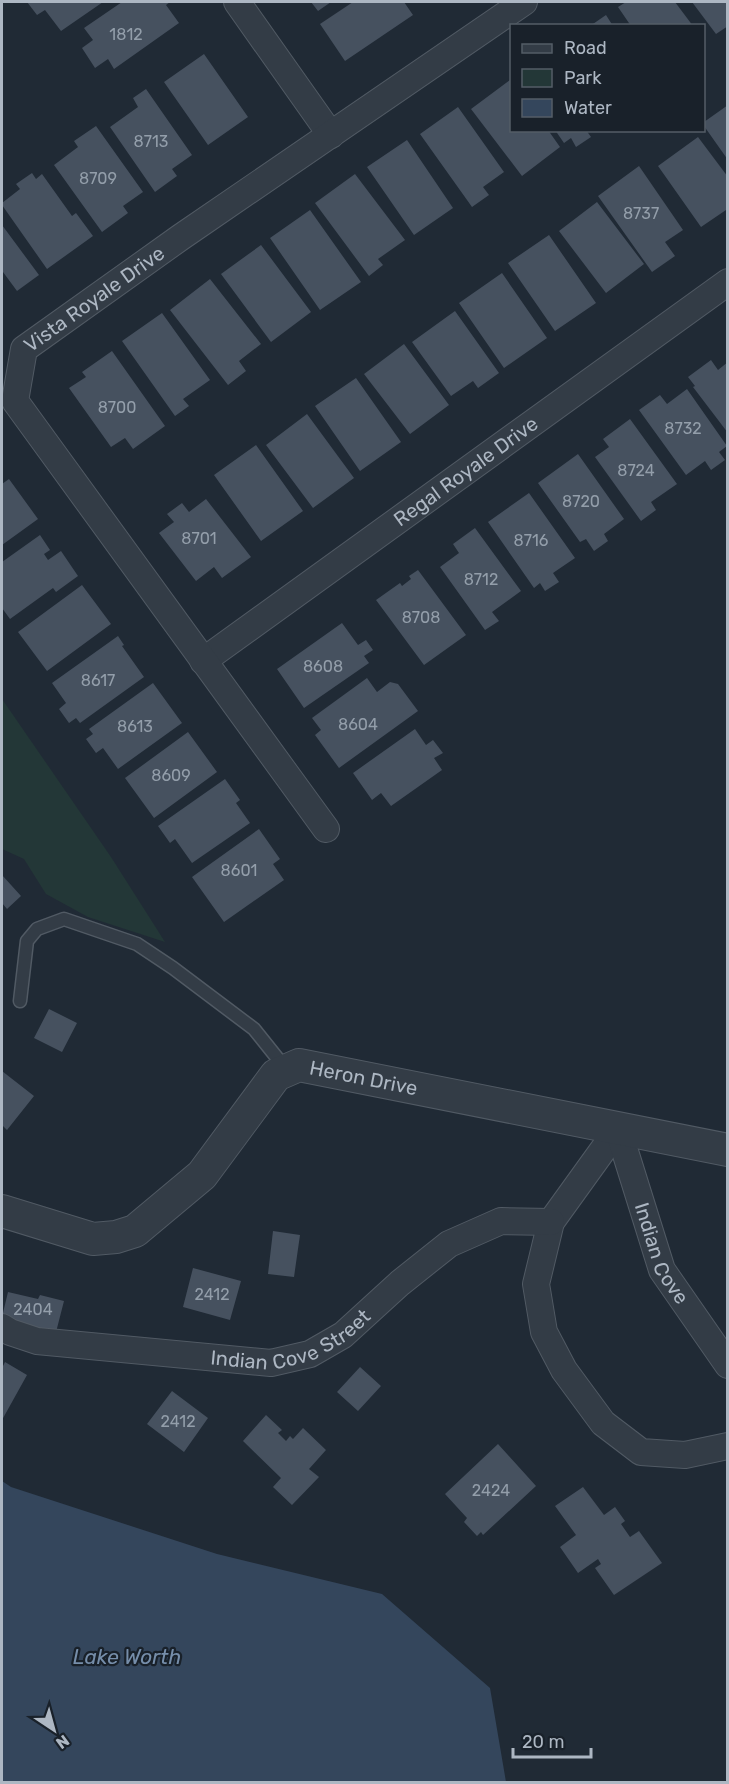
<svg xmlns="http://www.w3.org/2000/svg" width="729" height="1784" viewBox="0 0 729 1784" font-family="Rubik,sans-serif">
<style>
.green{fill:#233737}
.water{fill:#34465c}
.building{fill:#46515f}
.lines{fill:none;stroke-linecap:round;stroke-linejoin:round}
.service-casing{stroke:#515a64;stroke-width:15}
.minor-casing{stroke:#515a64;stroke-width:28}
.tertiary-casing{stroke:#515a64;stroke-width:34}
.service{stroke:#333c46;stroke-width:12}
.minor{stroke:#333c46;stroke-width:26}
.tertiary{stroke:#333c46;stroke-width:32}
.labels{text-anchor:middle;stroke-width:4.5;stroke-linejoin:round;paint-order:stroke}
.number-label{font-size:16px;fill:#939eaa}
.street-label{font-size:20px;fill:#adb7c3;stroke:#19212a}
.water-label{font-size:21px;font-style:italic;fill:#768eaa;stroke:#19212a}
</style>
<rect width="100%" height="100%" fill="#202a35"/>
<path class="green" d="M2,699l109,158 54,85 -77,-25 -42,-23 -22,-35 -22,-10z"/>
<path class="water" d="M2,1481l9,6 206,67 165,40 108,94 16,94h-504z"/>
<path class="building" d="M27,2h76l-42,29 -16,-21 -8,5z
M122,2h48l-4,3 13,18 -65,46 -6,-10 -13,9 -13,-20 11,-8 -9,-12z
M311,2h20l-13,9z
M353,2h51l9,13 -68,46 -25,-37z
M626,2h49l18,24h-62l-13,-19z
M692,2h36v24l-12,8z
M606,15l7,11h-23z
M204,54l44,63 -40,28 -44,-63z
M510,80l2,50h36l12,17 -38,29 -51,-67z
M146,89l46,66 -20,14 5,7 -22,16 -45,-65 28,-20 -5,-9z
M728,105v55l-24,-34v-4z
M458,107l46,65 -21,15 6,8 -17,12 -52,-73z
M96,126l47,66 -20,14 5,7 -26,19 -48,-67 24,-18 -4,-6z
M555,130h31l5,7 -15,10 -5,-9 -7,5z
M698,137l30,40v36l-2,-3 -25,17 -43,-61z
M407,140l46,68 -39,27 -47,-68z
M639,166l44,64 -18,12 10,14 -23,16 -54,-76z
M32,173l4,6 6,-5 30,42 4,-3 17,23 -46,33 -45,-64v-2l18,-14 -4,-5z
M355,174l50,66 -27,19 5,6 -14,11 -54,-73z
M597,202l47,62 -38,29 -47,-62z
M310,210l51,72 -41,28 -50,-72z
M2,225l37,50 -22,16 -14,-19 -1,1z
M549,235l47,68 -41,28 -47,-68z
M261,245l50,67 -40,30 -50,-68z
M502,273l45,65 -43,30 -45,-65z
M210,279l51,65 -22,17 7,10 -18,14 -58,-75z
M455,311l44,62 -21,15 -5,-7 -22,15 -39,-54z
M162,313l48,67 -27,19 6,7 -14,10 -53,-75z
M404,344l45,61 -39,29 -46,-60z
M112,351l53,75 -32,23 -8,-11 -14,9 -42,-59 17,-11 -4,-5z
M711,360l7,10 10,-8v71l-35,-46 2,-1 -7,-9z
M356,378l45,64 -41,29 -45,-65z
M687,389l40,57 -8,6 6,8 -14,10 -6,-9 -19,14 -47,-65 21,-15 7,9z
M307,414l47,64 -41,30 -47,-63z
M630,419l47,65 -26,18 5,8 -15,11 -46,-64 14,-10 -6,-8z
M256,445l47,66 -42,30 -47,-66z
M578,454l46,65 -20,15 4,7 -14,10 -8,-12 -6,3 -42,-59z
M9,479l29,40 -36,26v-61z
M529,493l46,65 -22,15 6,9 -14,9 -5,-8 -6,5 -46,-66z
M206,499l45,58 -29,21 -8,-11 -18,14 -37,-48 15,-11 -7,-8 15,-11 7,9z
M475,528l46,63 -29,21 7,9 -14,9 -45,-63 19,-14 -6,-9z
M40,535l10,15 -6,4 4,6 13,-9 17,25 -22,16 -3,-4 -43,31 -8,-11v-46z
M418,570l48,65 -42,30 -48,-65 24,-17 2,3 9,-7 -2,-3z
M82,585l29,39 -64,47 -29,-39z
M342,623l16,22 8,-5 7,10 -9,6 5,7 -65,45 -27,-39z
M118,636l6,9 -2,1 22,31 -64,46 -4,-5 -7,5 -10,-14 7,-6 -14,-20z
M367,678l10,14 13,-10 8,2 20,27 -79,57 -24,-33 6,-5 -9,-12z
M153,683l29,40 -64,46 -15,-21 -7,5 -10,-14 7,-5 -4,-5z
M415,729l11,16 7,-5 10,13 -9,5 8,12 -51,36 -10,-13 -9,7 -19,-27z
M188,732l29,40 -63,46 -29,-40z
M225,779l15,21 -4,3 14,20 -58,40 -17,-24 -5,4 -12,-17z
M259,829l21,30 -7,5 11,16 -60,42 -32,-45z
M2,875l19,21 -14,13 -5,-6z
M49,1009l28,14 -15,29 -28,-14z
M2,1071l32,25 -27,34 -5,-5z
M273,1231l27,4 -6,42 -26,-3z
M193,1268l48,13 -11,39 -47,-13z
M8,1292l30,7 2,-4 24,6 -10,39 -52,-23z
M5,1362l22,13 -25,45v-52z
M360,1367l21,19 -23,25 -21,-19z
M172,1391l36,27 -24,34 -37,-28z
M266,1415l16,15 -4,3 8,8 4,-5 3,3 10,-11 23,22 -17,19 10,8 -27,28 -19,-18 8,-9 -38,-37z
M498,1444l38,42 -53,49 -2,-3 -4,4 -13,-14 3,-4 -22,-24z
M583,1487l21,28 11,-8 10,14 -4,3 9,13 9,-6 23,32 -48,32 -19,-27 6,-4 -3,-5 -20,14 -18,-26 16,-12 -21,-29z"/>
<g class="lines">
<g class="service-casing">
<path id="service" d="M20,1001l7,-60 10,-12 27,-10 73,25 36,24 81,61 32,40"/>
</g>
<g class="minor-casing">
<g id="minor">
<path d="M237,2l94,133"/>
<path id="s1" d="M203,661l525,-379"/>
<path id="s2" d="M326,829l-311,-428 9,-52 157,-112 343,-235"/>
<path d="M618,1129l-67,93 -15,62 8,48 20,38 39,53 38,29 44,3 43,-9"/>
<path id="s3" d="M618,1129l44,141 66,95"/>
<path id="s4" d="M2,1327l8,5 27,9 234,22 39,-9 33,-19 57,-52 49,-39 52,-23 50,1"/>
</g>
</g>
<g class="tertiary-casing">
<g id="tertiary">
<path id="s5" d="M2,1211l91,28 23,-2 19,-6 67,-56 74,-100 23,-10 429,85"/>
</g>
</g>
<use href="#service" class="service"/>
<use href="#minor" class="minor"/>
<use href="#tertiary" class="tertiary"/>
</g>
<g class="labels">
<g class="number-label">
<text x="126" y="40">1812</text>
<text x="151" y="147">8713</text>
<text x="98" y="184">8709</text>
<text x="641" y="219">8737</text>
<text x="117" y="413">8700</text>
<text x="683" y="434">8732</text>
<text x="636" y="476">8724</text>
<text x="581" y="507">8720</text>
<text x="199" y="544">8701</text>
<text x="531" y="546">8716</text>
<text x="481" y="585">8712</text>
<text x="421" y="623">8708</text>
<text x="323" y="672">8608</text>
<text x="98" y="686">8617</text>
<text x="358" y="730">8604</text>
<text x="135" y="732">8613</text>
<text x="171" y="781">8609</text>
<text x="239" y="876">8601</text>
<text x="212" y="1300">2412</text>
<text x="33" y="1315">2404</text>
<text x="178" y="1427">2412</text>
<text x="491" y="1496">2424</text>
</g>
<g class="street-label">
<text dy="7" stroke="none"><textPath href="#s2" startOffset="668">Vista Royale Drive</textPath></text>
<text dy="7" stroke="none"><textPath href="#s1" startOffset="324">Regal Royale Drive</textPath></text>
<text dy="7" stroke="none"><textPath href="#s5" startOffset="441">Heron Drive</textPath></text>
<text dy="7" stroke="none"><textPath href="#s3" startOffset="132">Indian Cove</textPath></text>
<text dy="7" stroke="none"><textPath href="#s4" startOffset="298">Indian Cove Street</textPath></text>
</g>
<g class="water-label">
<text x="127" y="1664">Lake Worth</text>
</g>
</g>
<rect width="729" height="1784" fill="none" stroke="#adb7c3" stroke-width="6"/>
<rect x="510" y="24" width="195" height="108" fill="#19212a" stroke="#545d67" stroke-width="1.5"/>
<rect x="522" y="44" width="30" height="9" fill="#333c46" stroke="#545d67" stroke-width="1.5"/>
<text x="564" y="54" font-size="18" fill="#adb7c3">Road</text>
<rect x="522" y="69" width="30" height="18" fill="#233737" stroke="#545d67" stroke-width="1.5"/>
<text x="564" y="84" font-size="18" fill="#adb7c3">Park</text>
<rect x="522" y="99" width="30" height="18" fill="#34465c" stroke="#545d67" stroke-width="1.5"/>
<text x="564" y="114" font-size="18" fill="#adb7c3">Water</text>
<g transform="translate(54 1730) rotate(144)" stroke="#19212a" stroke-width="4.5" paint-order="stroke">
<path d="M0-4.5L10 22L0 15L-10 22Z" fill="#adb7c3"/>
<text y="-9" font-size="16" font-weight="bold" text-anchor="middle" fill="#adb7c3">N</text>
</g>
<path d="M513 1748v9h78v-9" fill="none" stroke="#adb7c3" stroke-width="3"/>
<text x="522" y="1748" font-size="18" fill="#adb7c3" stroke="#19212a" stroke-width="4.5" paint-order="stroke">20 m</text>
</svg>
